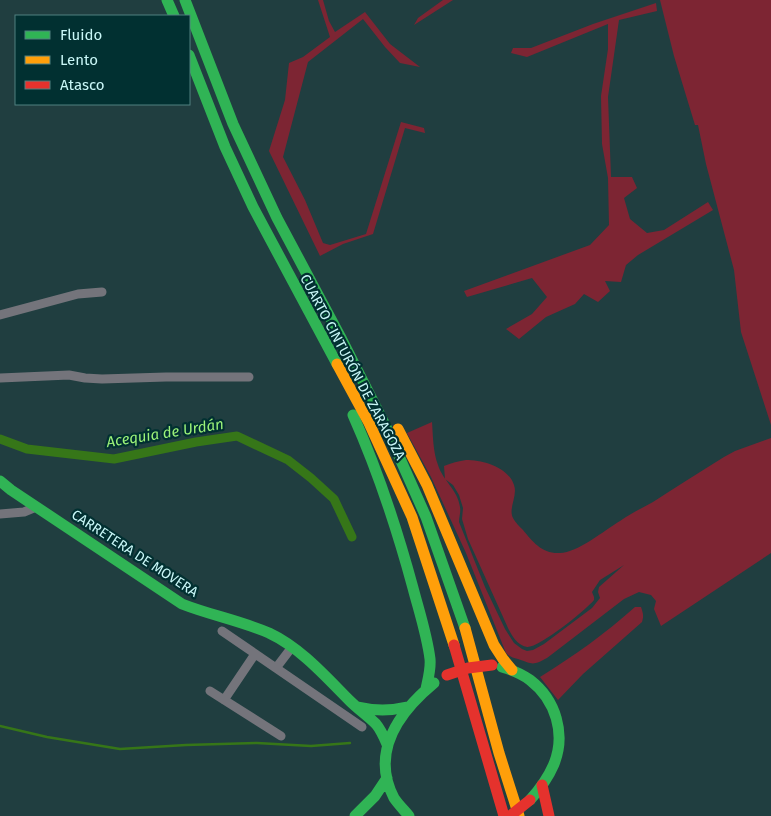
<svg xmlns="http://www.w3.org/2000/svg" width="771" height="816" viewBox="0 0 771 816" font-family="'Fira Sans',sans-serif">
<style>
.green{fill:#7d2533}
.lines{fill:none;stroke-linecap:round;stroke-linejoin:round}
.stream{stroke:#367618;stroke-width:2.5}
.canal{stroke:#367618;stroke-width:9}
.street{stroke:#74747b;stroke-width:9}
.fast{stroke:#30b455;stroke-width:11}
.slow{stroke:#ff9f0a;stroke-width:11}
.jam{stroke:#e5322d;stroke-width:11}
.jam-bridge{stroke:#e5322d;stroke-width:11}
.labels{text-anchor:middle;stroke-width:4.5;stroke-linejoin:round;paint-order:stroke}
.street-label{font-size:14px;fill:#c9f7f7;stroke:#013031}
.water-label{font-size:15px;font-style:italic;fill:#9cf379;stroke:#013031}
</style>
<rect width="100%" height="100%" fill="#203e40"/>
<path class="green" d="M318,0h5l6,21 6,11 30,-20 25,32 30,23 -20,-4 -15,-16 -22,-28 -55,43 -25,95 22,43 18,43 7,2 36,-11 35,-112 23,6 1,5 -20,-5 -32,106 -30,10 -23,12 -51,-105 16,-51 4,-37 14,-6 27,-20z
M443,0h10l-39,25 4,-7z
M660,0h111v425l-30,-93 -7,-62 -28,-106 -8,-39h-3l-21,-69z
M656,3l1,8 -38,9 -11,77 3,80h21l5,11 -13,10 6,21 17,14 17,-3 44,-28 5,8 -75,45 -12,10 -5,17 -16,-1 5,10 -12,11 -14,-8 -9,10 -29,13 -27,22 -13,-10 26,-15 15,-17 -15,-19 -65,19 -3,-6 126,-46 19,-20 -1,-47 -6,-34 -1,-48 7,-47v-25l-81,33 -16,-4 2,-5h18l62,-24z
M432,422c1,14 1,30 6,43 5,16 20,25 22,42 1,5 -1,10 -1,15l26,65 20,42 9,14 8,6 5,2 6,-1 11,-6 48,-36 8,-10 -2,-6 1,-5 25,-22 -24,15 -8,12 2,5v3c-8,10 -55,48 -67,47 -10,-2 -15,-11 -19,-19l-40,-89 -6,-20 1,-11 -4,-13 -6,-10 -8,-6 -1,-13c7,-3 15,-5 22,-6 17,0 42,7 48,25 4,11 -6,23 -1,33 2,4 7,9 10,12 10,12 19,24 37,23 17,0 45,-23 60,-32 10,-7 22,-13 33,-19 23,-15 47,-30 71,-45l11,-6 36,-13v115l-110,73 -7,-17 2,-8 -5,-6 -12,-3 -15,7 -77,59c-15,8 -14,6 -29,1 -5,-1 -8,-2 -12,-6l-40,-100 -35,-76 -24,-44z
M635,607h6c2,6 3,9 1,15l-59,52 -25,26 -18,-23c34,-21 66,-44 95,-70z"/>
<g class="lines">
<path class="stream" d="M0,726l47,11 73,12 66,-4 71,-2 54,3 39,-3"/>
<path class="canal" d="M0,439l27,10 87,10 82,-17 41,-6 51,24 23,18 23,21 18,38"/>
<path class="street" d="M0,315l78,-21 24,-2
M0,378l69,-3 16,3 17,1 64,-2h83
M0,514l24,-2 12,-5
M222,631l140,96
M276,668l16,-21
M210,691l71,45
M224,700l31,-46"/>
<path class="fast" d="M167,0l7,16
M185,0l48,124 44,94 63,118 46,91 40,90 39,111
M189,55l36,92 28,60 84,157
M353,415c25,56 44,114 60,173 6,23 14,47 17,71 1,10 -2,20 -4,30
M0,481l11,9 171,114c28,11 59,17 87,29 32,15 57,44 81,68 8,8 18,15 26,23 5,6 8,13 11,20
M502,667c10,3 20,7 28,13 26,20 36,54 24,84 -6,14 -14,25 -24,36
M358,707c17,4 32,4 49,0
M355,816l20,-20 12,-18
M409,816c-5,-6 -11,-12 -15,-18 -24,-46 5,-86 40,-115"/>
<path class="slow" d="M337,364l32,59 43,94 42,128
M398,429l29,56 67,160 9,14 9,11
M465,628l34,125 20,63"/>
<path class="jam" d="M454,645l50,171
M542,785l7,31"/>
<path class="jam-bridge" d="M447,675l21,-7 24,-3
M510,816l20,-16"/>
</g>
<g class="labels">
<g class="street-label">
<text transform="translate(353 367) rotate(62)" y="5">CUARTO CINTURÓN DE ZARAGOZA</text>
<text transform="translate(135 553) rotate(33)" y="5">CARRETERA DE MOVERA</text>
</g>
<g class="water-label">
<text transform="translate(165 433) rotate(-9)" y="5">Acequia de Urdán</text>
</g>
</g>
<rect x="15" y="15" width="175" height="90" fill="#013031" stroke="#518080"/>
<rect x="25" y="31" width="25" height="8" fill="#30b455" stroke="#518080"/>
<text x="60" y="40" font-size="15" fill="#c9f7f7">Fluido</text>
<rect x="25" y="56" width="25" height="8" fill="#ff9f0a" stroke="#518080"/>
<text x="60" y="65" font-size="15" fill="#c9f7f7">Lento</text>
<rect x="25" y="81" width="25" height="8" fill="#e5322d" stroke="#518080"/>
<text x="60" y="90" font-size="15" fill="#c9f7f7">Atasco</text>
</svg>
